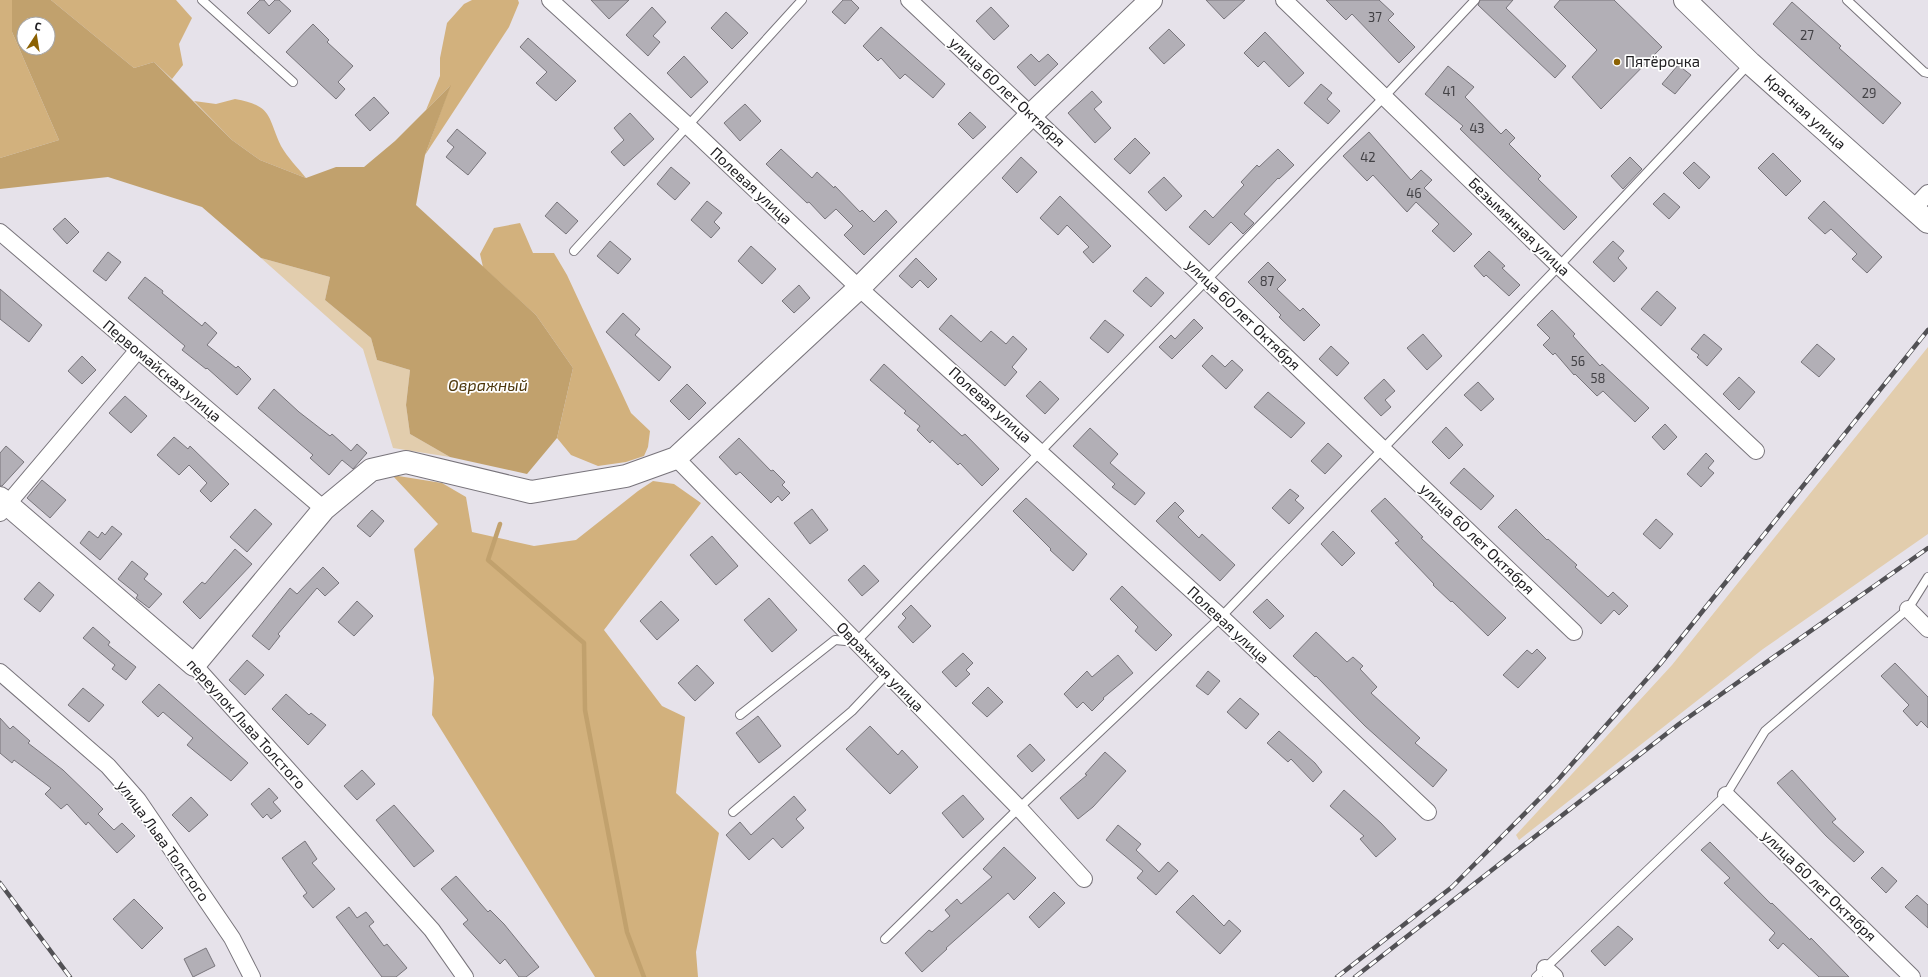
<svg xmlns="http://www.w3.org/2000/svg" width="1928" height="977" viewBox="0 0 1928 977" font-family="'Exo 2',sans-serif">
<style>
.green{fill:#e2cdad}
.forest{fill:#d2b17d}
.water{fill:#c1a16d;fill-rule:evenodd}
.lines{fill:none;stroke-linecap:round;stroke-linejoin:round}
.stream{stroke:#c1a16d;stroke-width:4.5}
.building{fill:#b2afb6;stroke:#78757b}
.lane-casing{stroke:#78747b;stroke-width:10}
.street-casing{stroke:#78747b;stroke-width:18}
.secondary-casing{stroke:#78747b;stroke-width:24}
.lane{stroke:#fff;stroke-width:8}
.street{stroke:#fff;stroke-width:16}
.secondary{stroke:#fff;stroke-width:22}
.rail-casing{stroke:#525155;stroke-width:4.5}
.rail{stroke:#fff;stroke-width:3;stroke-dasharray:9;stroke-linecap:butt}
.poi-dot{fill:#8b6102;stroke:#fff;stroke-width:1.5}
.labels{text-anchor:middle;stroke-width:3.5;stroke-linejoin:round;paint-order:stroke}
.number-label{font-size:13px;fill:#424145}
.poi-label{font-size:15px;fill:#1d1c1f;stroke:#fff;text-anchor:start}
.street-label{font-size:15px;fill:#1d1c1f;stroke:#fff}
.water-label{font-size:16px;font-style:italic;fill:#4d370c;stroke:#fff}
</style>
<rect width="100%" height="100%" fill="#e6e2ea"/>
<path class="green" d="M261,258l69,19 -5,23 46,38 6,22 33,10 -4,35 4,29 40,23 -57,-9 -30,-99z
M1928,347v187l-165,115 -244,191 -3,-5 156,-170z"/>
<path class="forest" d="M0,0h12v32l47,108 -59,18z
M51,0h125l16,18 -13,26 4,21 -11,14 -18,-17 -20,6z
M472,0h46l1,3 -10,24 -84,128 25,-69 -24,24 14,-34v-18l7,-35 17,-19z
M235,99c38,7 32,17 46,47 6,11 17,22 25,32l-46,-18 -28,-20 -38,-39 22,3z
M520,223l13,30h21l13,22 64,138 19,18 -2,16 -4,9 -18,6 -28,4 -27,-11 -14,-17 16,-70 -37,-53 -53,-48 -3,-13 14,-26z
M392,475l50,8 24,14 6,35 62,14 42,-6 62,-49 15,-10 21,3 27,19 -97,127 58,76 23,11 -9,76 43,40 -23,119 2,25h-103l-163,-262 2,-37 -20,-129 24,-25z"/>
<path class="water" d="M12,0h39l83,68 20,-6 78,78 28,20 46,18 30,-11h28l31,-26 56,-56 -26,70 -9,50 120,110 37,53 -16,70 -30,36 -77,-17 -40,-23 -4,-29 4,-35 -33,-10 -6,-22 -46,-38 5,-23 -69,-19 -59,-51 -94,-30 -108,12v-31l59,-18 -47,-108zM24,24h24v24h-24z"/>
<g class="lines">
<path class="stream" d="M500,524l-12,36 96,83 1,67 42,222 17,45"/>
</g>
<path class="building" d="M260,0h4l5,6 6,-6h4l12,11 -22,23 -22,-21z
M591,0h38l-20,19z
M843,0h8l8,8 -14,16 -13,-12z
M1206,0h39l-21,19z
M1326,0h53l15,14 -6,6 27,27 -16,16 -47,-49 -6,6z
M1480,0h33l-7,8 60,58 -11,12 -77,-73z
M1560,0h54l48,47 -61,62 -29,-32 25,-27 -43,-43z
M1792,2l49,44 -2,2 62,55 -18,21 -110,-100z
M652,7l14,15 -13,14 7,6 -12,14 -22,-21z
M991,7l18,19 -15,14 -18,-19z
M726,12l22,21 -16,16 -21,-21z
M313,24l16,16 -2,2 26,24 -15,16 7,7 -9,10 -50,-47z
M881,27l64,57 -12,14 -28,-24 -5,5 -19,-21 -3,3 -15,-15z
M1169,29l16,16 -21,19 -15,-16z
M1265,32l39,41 -15,14 -25,-26 -6,6 -14,-14z
M528,38l48,43 -20,20 -20,-18 11,-11 -27,-25z
M1031,54l8,8 9,-8 10,10 -23,22 -18,-19z
M684,56l24,26 -17,16 -24,-25z
M1678,65l13,10 -16,19 -13,-10z
M1448,66l26,21 -9,10 36,37 5,-5 9,9 -6,6 32,32 -3,3 39,38 -13,13 -104,-101 3,-3 -38,-32z
M1321,84l11,9 -5,6 13,12 -12,13 -24,-21z
M1092,91l10,11 -8,7 17,19 -16,15 -27,-30z
M374,97l15,16 -19,18 -15,-16z
M745,104l16,17 -21,20 -16,-18z
M970,112l16,15 -13,12 -15,-15z
M630,113l24,26 -30,27 -13,-14 13,-12 -10,-12z
M457,129l29,24 -18,22 -22,-18 8,-10 -7,-6z
M1369,132l42,48 10,-10 11,10 -8,8 48,46 -18,18 -22,-21 7,-7 -23,-22 -9,10 -34,-37 -6,6 -24,-25z
M1135,138l15,15 -20,21 -16,-15z
M781,149l31,29 5,-6 17,16 1,-2 25,26 2,-2 12,12 12,-12 11,12 -33,33 -20,-20 9,-9 -17,-17 -11,10 -16,-17 -2,1 -41,-39z
M1278,149l16,16 -15,14 -1,-1 -34,36 10,9 -11,11 -12,-12 -22,23 -20,-18 16,-17 8,8 31,-33 -3,-3 16,-17 2,2z
M1773,153l28,28 -15,15 -28,-28z
M1021,157l16,15 -20,21 -15,-15z
M1630,157l12,12 -19,20 -12,-13z
M1694,162l16,15 -11,12 -16,-16z
M671,167l19,16 -15,17 -18,-16z
M1164,177l18,19 -16,15 -18,-19z
M1664,193l16,14 -11,12 -16,-15z
M1060,196l51,50 -18,17 -10,-11 6,-5 -22,-22 -9,10 -18,-17z
M707,201l15,12 -8,9 6,6 -9,10 -20,-18z
M1824,201l58,56 -15,16 -15,-14 5,-5 -26,-25 -6,5 -17,-16z
M557,202l21,19 -12,13 -21,-18z
M65,218l14,14 -12,12 -14,-15z
M610,241l21,18 -13,15 -21,-18z
M1613,241l11,10 -6,7 9,10 -13,14 -21,-20z
M751,246l25,23 -14,15 -24,-23z
M1489,251l16,15 -3,2 18,17 -11,11 -23,-21 -2,2 -10,-11z
M108,252l13,10 -15,19 -13,-10z
M916,258l21,21 -9,9 -8,-8 -8,8 -13,-12z
M1268,262l18,18 -9,9 23,22 3,-3 17,17 -16,16 -25,-24 2,-2 -33,-33z
M145,277l18,14 -1,2 40,33 3,-4 12,11 -10,12 29,23 2,-2 13,13 -14,16 -30,-27 -1,1 -24,-19 3,-4 -57,-48z
M1146,277l18,16 -13,14 -18,-16z
M799,285l11,13 -16,15 -12,-12z
M0,289l42,36 -13,17 -29,-23z
M1657,291l19,17 -15,18 -20,-17z
M1552,310l23,24 -2,2 27,30 2,-2 47,44 -14,14 -32,-31 -6,5 -22,-22 -1,1 -19,-22 -2,2 -10,-10 7,-7 -13,-13z
M623,313l17,16 -5,6 36,32 -12,14 -53,-49z
M951,315l30,27 10,-11 15,13 7,-8 14,13 -15,18 5,5 -12,14 -66,-57z
M1194,319l9,9 -31,31 -13,-12 12,-12 4,4z
M1105,320l19,15 -16,18 -18,-15z
M1423,334l19,22 -15,14 -20,-22z
M1704,334l18,15 -15,17 -10,-9 2,-2 -8,-6z
M1817,344l18,15 -16,18 -18,-15z
M1331,346l18,17 -12,13 -18,-17z
M1212,355l13,12 7,-7 11,10 -17,19 -24,-23z
M82,356l14,14 -14,14 -14,-13z
M884,364l78,72 3,-2 34,35 -17,17 -22,-23 -2,2 -26,-25 -2,3 -13,-13 3,-4 -16,-13 2,-2 -36,-31z
M1739,377l16,15 -16,18 -16,-16z
M1384,379l11,12 -10,9 6,7 -10,9 -17,-18z
M1040,381l19,18 -14,15 -19,-18z
M1478,382l16,17 -13,12 -17,-16z
M687,384l19,19 -17,17 -19,-19z
M274,389l25,23 31,24 2,-2 19,17 6,-7 10,9 -14,16 -11,-9 -13,15 -19,-17 3,-3 -55,-47z
M1268,392l37,31 -14,15 -37,-31z
M125,396l22,20 -16,17 -22,-20z
M1665,424l12,13 -13,13 -12,-13z
M1446,427l17,18 -14,14 -17,-17z
M1090,428l28,26 -8,9 35,30 -10,12 -23,-18 3,-3 -42,-38z
M174,437l14,12 2,-3 39,38 -18,18 -11,-11 7,-8 -18,-18 -10,10 -22,-20z
M739,438l32,33 2,-1 12,12 -3,3 8,8 -8,8 -4,-5 -7,7 -31,-31 -4,3 -17,-18z
M1328,443l14,13 -17,18 -14,-13z
M6,446l18,16 -22,24h-2v-33z
M1706,453l8,8 -6,7 6,5 -13,14 -14,-13z
M1464,468l30,28 -13,14 -31,-27z
M42,480l24,20 -16,18 -23,-20z
M1290,489l9,7 -4,4 9,8 -15,16 -17,-16z
M1026,498l61,56 -14,17 -23,-21 1,-1 -38,-38z
M1385,498l38,39 -2,1 85,80 -18,18 -36,-35 -1,1 -18,-17 1,-1 -39,-41 4,-2 -28,-30z
M1175,502l9,9 -6,6 21,21 3,-4 33,31 -15,16 -64,-60z
M255,509l17,15 -25,28 -17,-15z
M812,509l16,21 -18,14 -16,-21z
M1516,509l31,31 1,-1 29,26 -2,2 33,30 5,-5 15,14 -9,9 -5,-5 -13,14 -103,-97z
M372,510l12,11 -14,16 -13,-11z
M1656,519l17,15 -13,15 -17,-15z
M112,526l10,8 -22,26 -20,-17 9,-12 9,7 4,-6 3,3z
M1333,531l22,22 -13,13 -21,-22z
M712,536l26,30 -22,19 -26,-30z
M235,549l17,15 -52,55 -17,-17 19,-20 3,2z
M132,561l16,13 -4,5 18,15 -13,14 -13,-10 2,-3 -20,-16z
M864,565l15,16 -17,15 -14,-16z
M323,567l16,16 -14,13 -8,-8 -39,46 2,2 -11,14 -17,-14 38,-48 7,6z
M39,582l15,13 -14,17 -16,-13z
M1122,586l50,49 -16,16 -21,-20 3,-4 -28,-28z
M769,598l28,32 -25,22 -28,-32z
M1267,599l17,17 -14,13 -17,-17z
M357,601l16,15 -19,20 -16,-14z
M661,601l18,19 -22,20 -17,-19z
M911,605l20,21 -18,17 -15,-16 8,-9 -4,-4z
M93,627l17,15 -2,3 28,22 -10,13 -14,-11 3,-4 -32,-27z
M1316,632l31,30 6,-5 10,9 -3,3 17,18 -6,6 49,45 -5,5 32,27 -14,17 -68,-61 -49,-50 -1,1 -22,-21z
M1537,649l9,9 -28,30 -15,-13 24,-25 5,4z
M963,653l10,10 -7,7 4,4 -14,13 -14,-15z
M1118,655l15,18 -30,25 1,1 -12,12 -9,-9 -6,6 -13,-14 23,-23 5,6z
M247,660l17,15 -19,20 -16,-15z
M1895,663l33,34v31l-7,-7 -4,5 -14,-15 6,-6 -28,-29z
M697,665l17,18 -19,18 -17,-18z
M1208,671l12,10 -12,14 -12,-9z
M159,684l89,79 -17,18 -44,-36 6,-7 -30,-26 -5,5 -16,-15z
M988,687l15,15 -16,15 -15,-14z
M83,688l21,17 -15,17 -21,-17z
M286,694l23,21 2,-2 15,12 -18,20 -36,-36z
M1240,698l19,16 -13,15 -19,-17z
M758,716l23,30 -22,17 -23,-30z
M0,718l10,11 3,-3 17,15 -2,2 35,27 29,28 11,11 -5,5 16,16 8,-7 13,13 -18,17 -29,-31 -2,3 -19,-21 -6,5 -16,-15 6,-6 -37,-28 -2,3 -12,-10z
M870,726l28,29 4,-5 16,17 -28,27 -44,-45z
M1279,731l36,32 7,9 -9,10 -22,-23 -3,3 -21,-19z
M1030,744l15,16 -13,12 -15,-16z
M1105,752l21,19 -33,36 -15,12 -18,-21 27,-23 -2,-1z
M362,770l13,14 -18,16 -13,-14z
M1792,770l44,49 -4,3 32,30 -10,10 -28,-26 -49,-53z
M269,788l9,10 -5,4 8,9 -10,8 -4,-5 -4,4 -12,-14z
M1344,790l37,33 15,16 -20,18 -16,-18 4,-3 -34,-30z
M963,795l21,24 -21,19 -21,-25z
M794,796l12,14 -10,9 8,9 -22,20 -9,-10 -24,22 -23,-25 14,-13 11,13z
M191,797l17,18 -19,17 -17,-17z
M394,805l40,46 -20,16 -38,-47z
M1118,825l23,19 -5,6 23,22 9,-10 10,9 -22,24 -19,-17 6,-7 -37,-31z
M305,841l12,18 -5,4 23,26 -22,19 -10,-12 4,-3 -25,-35z
M1710,842l61,62 1,-1 38,37 1,-2 38,39h-30l-36,-34 -5,6 -9,-9 6,-7 -51,-50 6,-5 -29,-28z
M1004,847l32,31 -22,22 -6,-7 -62,55 1,1 -25,23 -17,-19 24,-23 3,2 18,-16 -5,-6 12,-11 4,5 31,-27 -9,-8z
M1882,867l15,14 -11,12 -15,-15z
M456,876l32,36 2,-2 14,14 35,43 -13,10h-7l-14,-18 -5,5 -37,-40 5,-4 -27,-31z
M1054,892l11,11 -26,25 -10,-11z
M1193,895l31,31 5,-6 12,11 -21,23 -44,-42z
M1917,895l11,10v23l-23,-21z
M134,899l29,29 -21,21 -29,-30z
M349,907l8,11 9,-6 8,10 -5,4 15,20 3,-2 20,24 -11,9h-14l-46,-60z
M1618,926l15,13 -28,27 -14,-15z
M206,948l9,18 -22,11 -9,-18z"/>
<g class="lines">
<g class="lane-casing">
<path id="lane" d="M202,0l91,82
M1847,0l77,72 4,1
M574,251l228,-251
M740,715l95,-75 21,2 529,-546 90,-96
M733,812l119,-101 35,-37
M885,939l134,-131 202,-191 338,-351 191,-203
M1536,977l190,-182 39,-64 143,-122 20,-32"/>
</g>
<g class="street-casing">
<path id="street" d="M550,0l137,125 172,163 362,329 207,195
M909,0l297,280 368,352
M1284,0l275,266 197,185
M1913,209l15,-16
M0,232l324,277
M676,458l343,350 65,71
M0,513l138,-163
M1908,609l20,20
M194,665l238,265 33,47
M0,672l108,94 30,34 94,138 20,39
M1726,795l186,182
M1545,968l10,9"/>
</g>
<g class="secondary-casing">
<path id="secondary" d="M1685,0l65,63 178,159
M0,498l194,167 130,-156 47,-39 35,-8 125,30 95,-16 50,-18 183,-170 172,-173 120,-115"/>
</g>
<use href="#lane" class="lane"/>
<use href="#street" class="street"/>
<use href="#secondary" class="secondary"/>
<g class="rail-casing">
<path id="rail" d="M0,883l70,94
M1337,977l115,-90 104,-105 105,-119 267,-333
M1355,977l324,-253 249,-176"/>
</g>
<use href="#rail" class="rail"/>
</g>
<circle class="poi-dot" cx="1617" cy="62" r="4"/>
<g class="labels">
<g class="number-label">
<text x="1375" y="22">37</text>
<text x="1807" y="40">27</text>
<text x="1449" y="96">41</text>
<text x="1869" y="98">29</text>
<text x="1477" y="133">43</text>
<text x="1368" y="162">42</text>
<text x="1414" y="198">46</text>
<text x="1267" y="286">87</text>
<text x="1578" y="366">56</text>
<text x="1598" y="383">58</text>
</g>
<g class="poi-label">
<text x="1625" y="67">Пятёрочка</text>
</g>
<g class="street-label">
<text transform="translate(1007 92) rotate(43)" y="5">улица 60 лет Октября</text>
<text transform="translate(1805 112) rotate(42)" y="5">Красная улица</text>
<text transform="translate(751 186) rotate(43)" y="5">Полевая улица</text>
<text transform="translate(1519 227) rotate(44)" y="5">Безымянная улица</text>
<text transform="translate(1243 315) rotate(44)" y="5">улица 60 лет Октября</text>
<text transform="translate(162 371) rotate(40)" y="5">Первомайская улица</text>
<text transform="translate(990 405) rotate(42)" y="5">Полевая улица</text>
<text transform="translate(1477 539) rotate(44)" y="5">улица 60 лет Октября</text>
<text transform="translate(1228 625) rotate(43)" y="5">Полевая улица</text>
<text transform="translate(880 667) rotate(46)" y="5">Овражная улица</text>
<text transform="translate(246 724) rotate(48)" y="5">переулок Льва Толстого</text>
<text transform="translate(163 841) rotate(54)" y="5">улица Льва Толстого</text>
<text transform="translate(1819 886) rotate(44)" y="5">улица 60 лет Октября</text>
</g>
<g class="water-label">
<text x="488" y="391">Овражный</text>
</g>
</g>
<g transform="translate(36 36) rotate(12)"><circle r="19" fill="#ffffff" stroke="#a5a4a5"/>
<path d="M0-3L7 15L0 10L-7 15Z" fill="#8b6102"/>
<text y="-6" font-size="11" font-weight="bold" text-anchor="middle" fill="#1d1c1f">С</text>
</g>
</svg>
